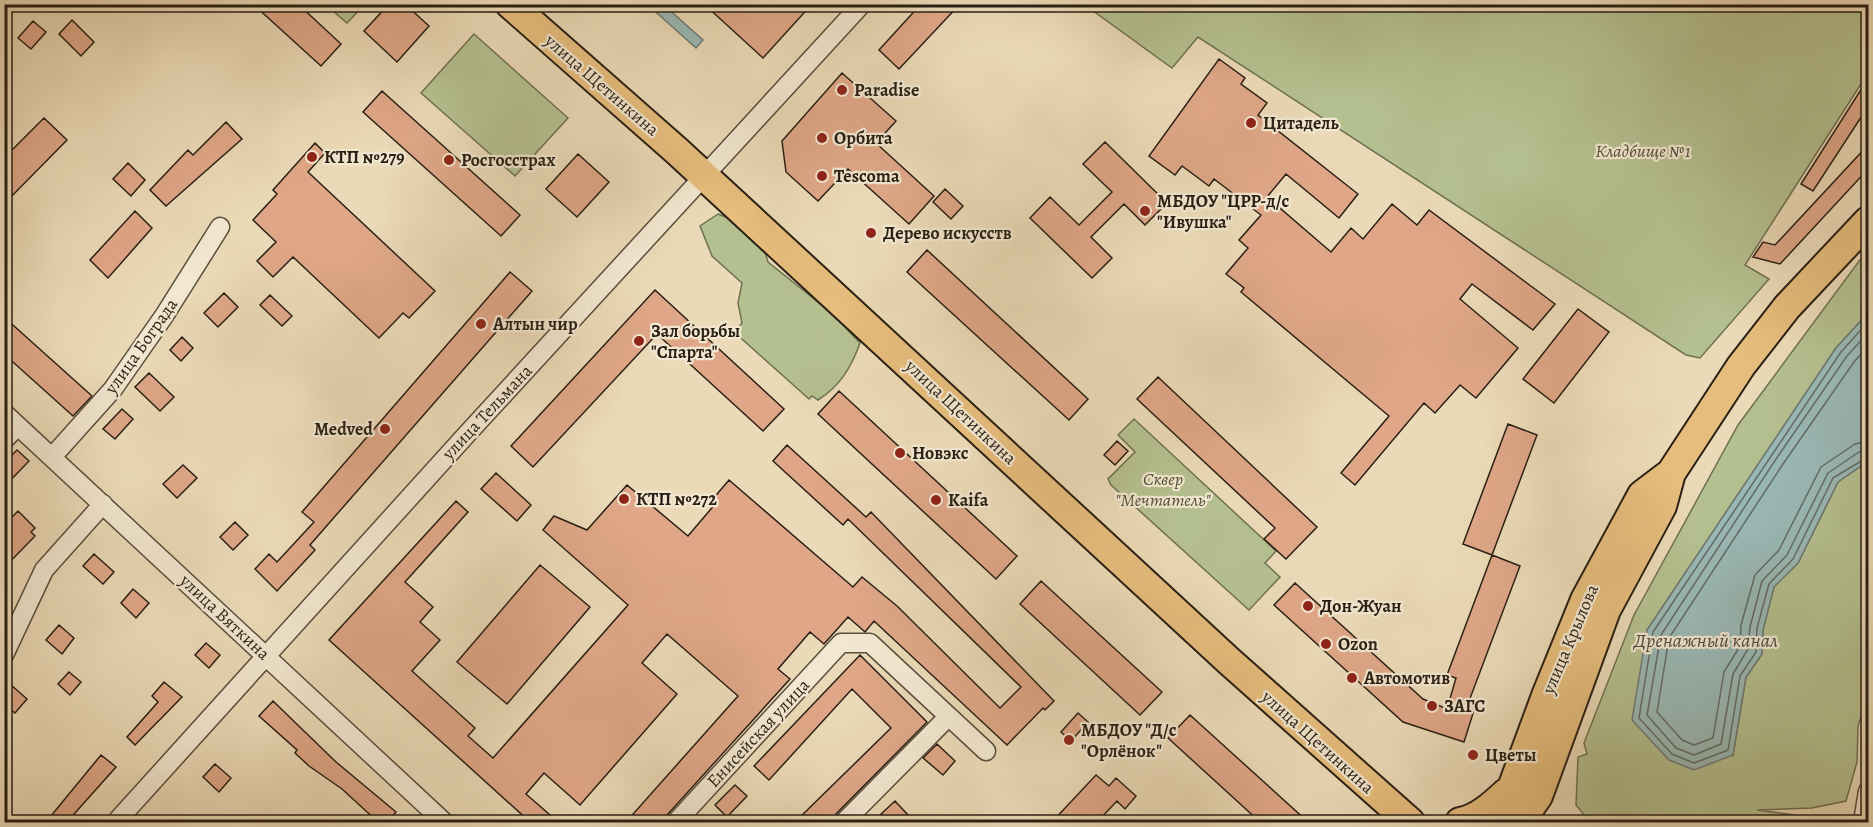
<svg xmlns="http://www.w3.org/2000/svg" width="1873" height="827" viewBox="0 0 1873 827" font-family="Alegreya,serif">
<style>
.green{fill:#b5c090;stroke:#6f7052;stroke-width:1.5}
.water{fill:#9ab9b6;stroke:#6d7b75;stroke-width:1.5}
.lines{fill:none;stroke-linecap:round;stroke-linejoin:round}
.shore{stroke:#626c65;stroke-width:1.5}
.building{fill:#dfa788;stroke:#291f14;stroke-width:1.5}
.minor-casing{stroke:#5a4e3d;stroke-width:21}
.primary-casing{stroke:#291f14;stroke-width:32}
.minor{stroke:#f2e7d0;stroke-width:18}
.primary{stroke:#e6bd7c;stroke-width:28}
.poi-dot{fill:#8f2418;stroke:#f2e7d0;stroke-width:2}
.labels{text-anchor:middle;stroke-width:4.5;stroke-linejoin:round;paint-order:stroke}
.street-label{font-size:18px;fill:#291f14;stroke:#f2e7d0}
.poi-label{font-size:18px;font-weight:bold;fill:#291f14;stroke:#f2e7d0;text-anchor:start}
.park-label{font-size:18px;font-style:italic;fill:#534f39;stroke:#f2e7d0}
.water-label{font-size:20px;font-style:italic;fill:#4b4d45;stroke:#f2e7d0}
</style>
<rect width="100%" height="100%" fill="#ebdab7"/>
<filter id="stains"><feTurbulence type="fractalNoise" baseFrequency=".00333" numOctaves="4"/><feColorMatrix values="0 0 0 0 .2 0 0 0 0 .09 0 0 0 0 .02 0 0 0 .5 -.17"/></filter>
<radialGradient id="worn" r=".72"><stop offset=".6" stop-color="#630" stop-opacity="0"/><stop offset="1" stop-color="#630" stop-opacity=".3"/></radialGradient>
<path class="green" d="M326,5h38l-17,18z
M1085,5h783v68l-123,192 24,14 -69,79 -14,-3 -488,-318 -26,31z
M474,34l94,84 -53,58 -94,-83z
M718,214l35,14 9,14 6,20 65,52 27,29c-9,25 -20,43 -42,57l-6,-4 -3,3 -75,-67 8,-9 -4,-20 4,-20 -30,-27 -12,-30z
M1868,249v64l-32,35 -189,282 86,125 13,-78 16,-23 1,-24 11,-44 24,-23 40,-81 30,-21v158l-2,8 2,1v68l-10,30 -1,36 -11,39 -34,7 -55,2 94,12h-261l-14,-17 2,-48 9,-3 -3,-11 50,-128 104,-190z
M1134,419l142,132 -11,12 15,14 -31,33 -138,-125 -3,-6 27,-27 -17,-17z"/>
<path class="water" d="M648,5h16l39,35 -7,8z
M1868,313v148l-30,21 -40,81 -24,24 -11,43 -1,24 -16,23 -13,78 -39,15 -25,-10 -37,-40 15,-90 189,-282z"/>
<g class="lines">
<path class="shore" d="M1868,322l-27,30 -188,280 -14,86 33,36 22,9 34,-13 12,-74 16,-24 1,-24 12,-44 24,-25 40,-81 35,-21
M1868,333l-21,23 -71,103 -115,176 -14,80 29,33 18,7 27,-11 12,-70 15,-25 2,-22 12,-46 25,-26 41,-82 31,-21 9,-2
M1868,346l-14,16 -71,102 -114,174 -12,74 25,28 12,5 19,-7 11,-66 16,-26 1,-21 14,-50 24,-25 42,-83 34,-23 13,-3"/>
</g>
<path class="building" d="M253,4h45l43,40 -20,22z
M389,4h16l24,22 -32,36 -33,-31z
M704,4h108l-49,54z
M921,4h39l-61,65 -20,-19z
M72,20l22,22 -13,14 -22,-22z
M33,21l13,11 -15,17 -13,-11z
M1219,59l26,19 -4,6 26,19 -9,12 100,79 -19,24 -53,-44 -19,23 64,55 20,-24 12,11 29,-35 25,21 12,-15 126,94 -22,26 -61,-46 -12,15 58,49 -42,50 -16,-13 -25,28 -11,-10 -69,82 -14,-12 48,-57 -148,-124 3,-4 -18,-14 22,-26 -9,-8 22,-25 -47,-36 -5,7 -27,-20 -7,9 -26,-19z
M842,73l54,48 -20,22 58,53 -25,28 -61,-55 -30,32 -32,-29 -4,-31z
M1869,77v28l-56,86 -12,-7z
M382,91l138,124 -19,21 -138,-124z
M44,118l23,22 -63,64v-46z
M226,122l16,17 -76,67 -16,-16 38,-40 5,5z
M1105,142l62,61 -22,22 -21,-21 -33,33 21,21 -20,20 -62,-60 20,-21 29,28 33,-33 -29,-28z
M315,143l10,10 -17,19 127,119 -26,27 -6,-5 -24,25 -86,-81 -20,20 -16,-16 19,-19 -23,-22 24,-26 -4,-4z
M1869,144v24l-89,96 -27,-7 10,-15 12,3z
M578,154l31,28 -32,35 -31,-28z
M128,163l17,17 -14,16 -18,-17z
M945,189l18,17 -12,13 -18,-17z
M135,211l17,17 -44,50 -18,-18z
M927,250l161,149 -19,21 -162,-148z
M510,272l22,19 -222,254 5,5 -38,41 -22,-22 14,-15 8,8 37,-40 -12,-10z
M655,290l129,119 -21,22 -106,-97 -124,133 -22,-21z
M224,293l14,14 -20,20 -14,-14z
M270,295l22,21 -10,10 -22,-21z
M1578,309l31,23 -55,71 -31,-24z
M4,317l88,79 -19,20 -69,-62z
M182,337l11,11 -12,13 -11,-11z
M149,373l25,24 -14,14 -25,-24z
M1158,377l159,150 -31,32 -22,-20 11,-11 -138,-129z
M839,391l178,165 -21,23 -178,-165z
M122,409l11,10 -18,20 -12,-10z
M1508,424l29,11 -45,120 -29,-11z
M1117,441l11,10 -13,14 -11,-10z
M787,445l79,72 5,-5 183,189 -9,9 -2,-2 -36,37 -133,-124 -9,11 -17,-15 -24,27 -14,-12 -32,37 12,10 -122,135 -4,8h-38l112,-126 -71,-62 -25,29 35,31 -97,111 -36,-32 -18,21 32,28h-28l-201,-182 127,-139 12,11 -63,70 28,25 -13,15 20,18 -28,31 63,57 -7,8 25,22 135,-153 -85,-75 11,-14 33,14 40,-45 61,51 28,-33 -4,-3 17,-20 124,107 9,-10 35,29 103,102 21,-21 -173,-168 -5,6 -70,-64z
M17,450l12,11 -25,26v-24z
M183,465l14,13 -20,20 -14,-14z
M496,473l35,32 -14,16 -36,-32z
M18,511l17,17 -4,4 4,4 -31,32v-43z
M235,522l13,13 -15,15 -13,-13z
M94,554l20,18 -11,12 -20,-18z
M1492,555l28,11 -51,135 7,3 -12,38 -61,-20 -129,-117 21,-22 128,116 24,10 9,-31 -9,-3z
M540,565l50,42 -83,97 -50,-42z
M1041,581l121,111 -22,23 -120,-111z
M133,589l16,14 -13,15 -15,-15z
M59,625l15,13 -12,16 -16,-14z
M206,643l14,12 -11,13 -14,-13z
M860,655l67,67 -91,92 -3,8h-38l96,-94 -39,-39 -83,91 -15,-14z
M69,672l12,10 -11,13 -12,-11z
M164,682l18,15 -47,48 -8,-8 31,-35 -6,-6z
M10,684l17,15 -12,14 -11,-9v-13z
M273,701l63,61 60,50 -9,10h-9l-36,-33 -33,-23 -14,-13 2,-3 -38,-34z
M1078,713l10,9 -17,19 -10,-9z
M1190,715l118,107h-48l-92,-84z
M937,744l18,17 -12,14 -20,-17z
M101,755l15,12 -49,55h-21z
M215,764l16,14 -12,14 -16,-15z
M1096,775l13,11 7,-8 20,18 -11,13 -8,-8 -20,21h-45z
M735,785l12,11 -20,21 -12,-12z
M895,801l13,14 -8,7h-12l-7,-8z"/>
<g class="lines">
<g class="minor-casing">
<path id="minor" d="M4,413l440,409
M4,440l14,-14
M52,457l61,-68 51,-73 56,-89
M4,655l40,-85 59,-66
M116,822l351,-388 395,-430
M676,822l165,-179h29l116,108
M844,822l104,-105
M1863,822l5,-31"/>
</g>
<g class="primary-casing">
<path id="primary" d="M510,4l167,147 552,510 181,161
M1460,822c18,-3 33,-17 46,-29
M1495,822l17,-34 34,-92 39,-96 57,-105 29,-22
M1520,822l18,-26 68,-186 56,-104 9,-33 70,-107 46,-59 81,-86"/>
</g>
<use href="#minor" class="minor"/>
<use href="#primary" class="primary"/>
</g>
<g class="poi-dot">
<circle cx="842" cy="90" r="6"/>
<circle cx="1251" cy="123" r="6"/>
<circle cx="822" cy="138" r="6"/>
<circle cx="312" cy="157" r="6"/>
<circle cx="449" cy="160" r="6"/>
<circle cx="822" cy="176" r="6"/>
<circle cx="1145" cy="211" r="6"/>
<circle cx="871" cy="233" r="6"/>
<circle cx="481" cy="324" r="6"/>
<circle cx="639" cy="341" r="6"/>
<circle cx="385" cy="429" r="6"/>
<circle cx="900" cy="453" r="6"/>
<circle cx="624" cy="499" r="6"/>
<circle cx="936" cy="500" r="6"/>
<circle cx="1308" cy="606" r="6"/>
<circle cx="1326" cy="644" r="6"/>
<circle cx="1352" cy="678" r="6"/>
<circle cx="1432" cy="706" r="6"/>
<circle cx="1069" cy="740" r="6"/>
<circle cx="1473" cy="755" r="6"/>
</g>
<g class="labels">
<g class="street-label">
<text transform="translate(602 85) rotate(41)" y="6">улица Щетинкина</text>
<text transform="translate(141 346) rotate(-55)" y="6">улица Бограда</text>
<text transform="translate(487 412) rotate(-47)" y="6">улица Тельмана</text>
<text transform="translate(961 412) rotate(43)" y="6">улица Щетинкина</text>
<text transform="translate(225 617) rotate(43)" y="6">улица Вяткина</text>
<text transform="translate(1570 639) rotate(-67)" y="6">улица Крылова</text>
<text transform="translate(758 733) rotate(-47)" y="6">Енисейская улица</text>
<text transform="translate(1318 742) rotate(42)" y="6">улица Щетинкина</text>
</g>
<g class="poi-label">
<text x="854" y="96">Paradise</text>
<text x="1263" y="129">Цитадель</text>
<text x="834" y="144">Орбита</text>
<text x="324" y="163">КТП №279</text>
<text x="461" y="166">Росгосстрах</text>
<text x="834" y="182">Tescoma</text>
<text x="1157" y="207">МБДОУ "ЦРР-д/с<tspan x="1157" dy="21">"Ивушка"</tspan></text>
<text x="883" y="239">Дерево искусств</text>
<text x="493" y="330">Алтын чир</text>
<text x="651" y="337">Зал борьбы<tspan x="651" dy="21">"Спарта"</tspan></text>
<text x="373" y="435" text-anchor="end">Medved</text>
<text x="912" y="459">Новэкс</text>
<text x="636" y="505">КТП №272</text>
<text x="948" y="506">Kaifa</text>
<text x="1320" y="612">Дон-Жуан</text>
<text x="1338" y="650">Ozon</text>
<text x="1364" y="684">Автомотив</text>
<text x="1444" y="712">ЗАГС</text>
<text x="1081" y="736">МБДОУ "Д/с<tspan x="1081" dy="21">"Орлёнок"</tspan></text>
<text x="1485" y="761">Цветы</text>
</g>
<g class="park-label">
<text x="1643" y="157">Кладбище №1</text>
<text x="1163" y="485">Сквер<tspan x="1163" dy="21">"Мечтатель"</tspan></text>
</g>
<g class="water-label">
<text x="1706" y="647">Дренажный канал</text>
</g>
</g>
<rect width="1873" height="827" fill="none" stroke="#ebdab7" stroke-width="24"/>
<rect x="6" y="6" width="1861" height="815" fill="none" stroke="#291f14" stroke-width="3"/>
<rect x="12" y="12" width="1849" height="803" fill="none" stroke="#291f14" stroke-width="1.5"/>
<rect width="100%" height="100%" filter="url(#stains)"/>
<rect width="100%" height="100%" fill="url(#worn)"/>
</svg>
